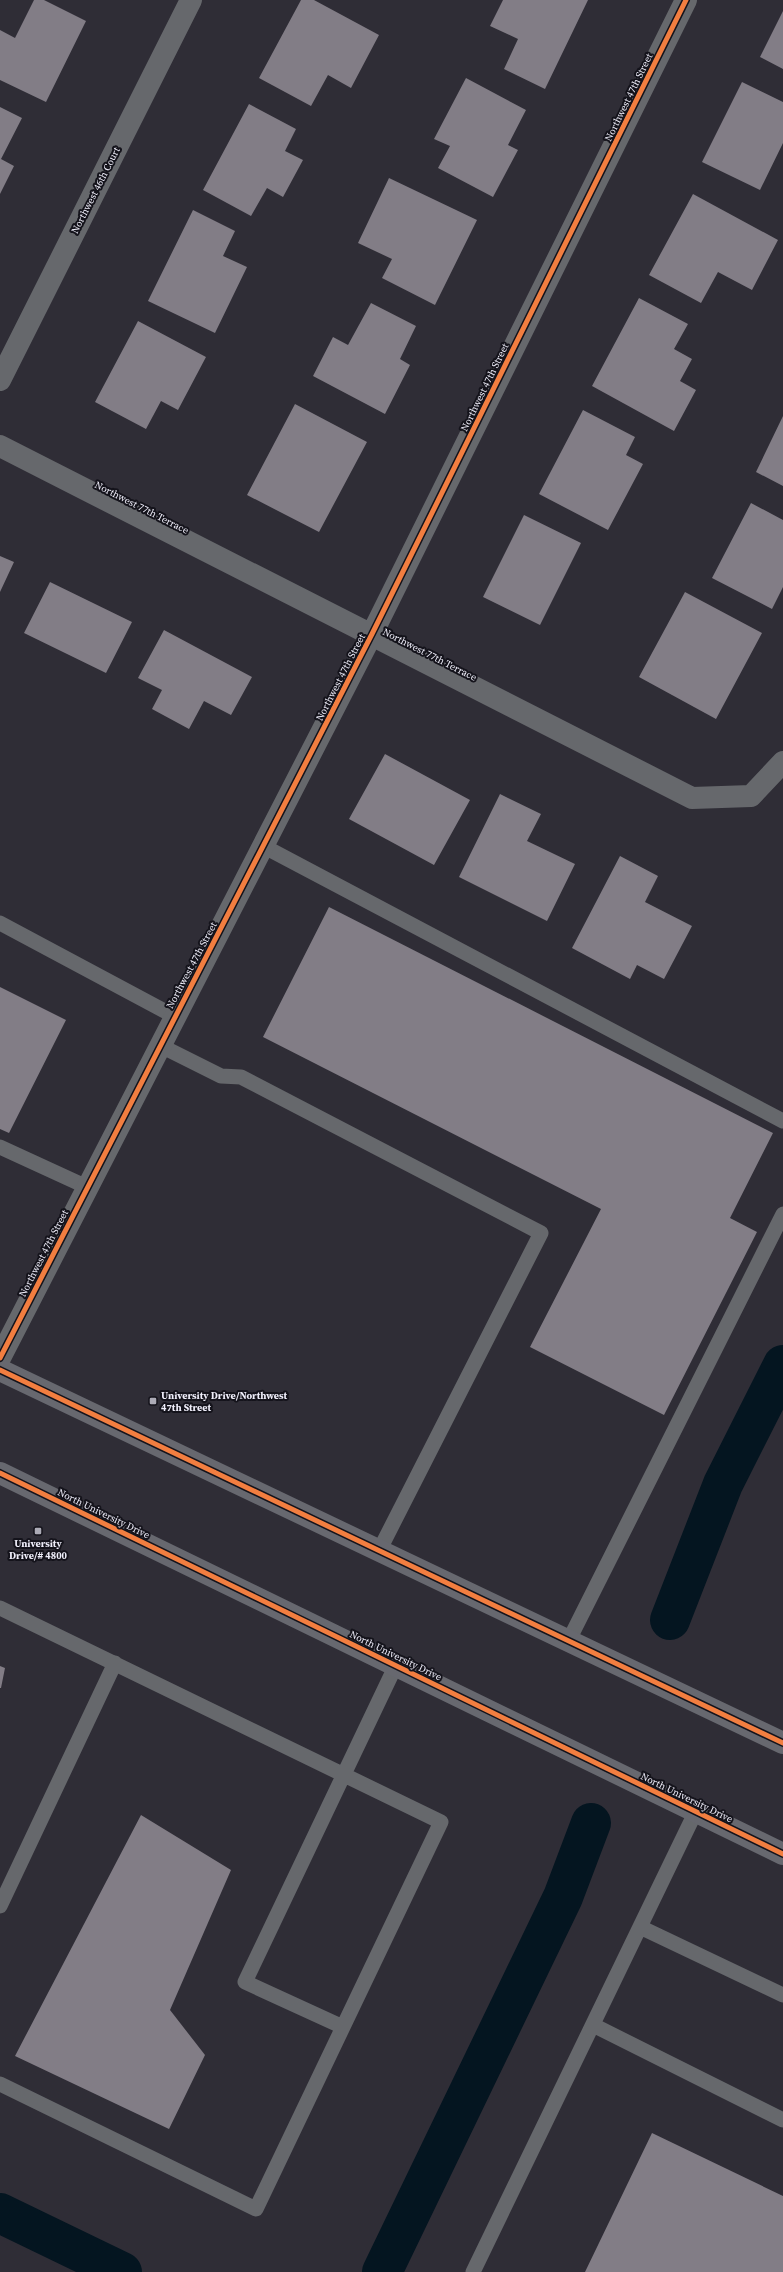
<svg xmlns="http://www.w3.org/2000/svg" width="783" height="2272" viewBox="0 0 783 2272" font-family="'Source Serif 4',serif">
<style>
.lines{fill:none;stroke-linecap:round;stroke-linejoin:round}
.canal{stroke:#041520;stroke-width:40}
.building{fill:#827d86}
.lane{stroke:#66686c;stroke-width:15}
.street{stroke:#66686c;stroke-width:22}
.primary{stroke:#67686f;stroke-width:22}
.cycleway-casing{stroke:#14131b;stroke-width:8}
.cycleway{stroke:#f27e40;stroke-width:5}
.poi-dot{fill:#acabb6;stroke:#14131b;stroke-width:1.5}
.labels{text-anchor:middle;stroke-width:4;stroke-linejoin:round;paint-order:stroke}
.street-label{font-size:10px;fill:#f0effb;stroke:#14131b}
.poi-label{font-size:10px;font-weight:bold;fill:#f0effb;stroke:#14131b;text-anchor:start}
</style>
<rect width="100%" height="100%" fill="#2f2d36"/>
<g class="lines">
<path class="canal" d="M670,1620l53,-136 60,-119
M0,2213l122,59
M382,2272l181,-375 28,-74"/>
</g>
<path class="building" d="M34,0h10l42,21 -40,81 -46,-22v-50l15,8z
M301,0h13l65,35 -28,53 -23,-13 -17,31 -52,-28z
M503,0h85l-43,89 -41,-20 14,-30 -28,-13z
M783,11v58l-23,-12z
M466,78l60,32 -18,35 10,5 -25,47 -55,-29 12,-22 -16,-7z
M742,82l41,20v41l-23,47 -58,-28z
M249,104l47,25 -11,22 18,9 -20,37 -16,-9 -16,28 -48,-26z
M0,107l22,11 -21,41 13,7 -14,28z
M389,178l88,42 -42,85 -53,-27 10,-19 -34,-16z
M693,194l85,46 -26,50 -34,-18 -17,31 -52,-28z
M193,210l42,21 -12,25 24,11 -32,66 -67,-32z
M639,298l49,26 -14,25 18,10 -12,22 16,9 -22,41 -82,-45z
M371,303l45,23 -16,33 10,6 -25,49 -72,-38 20,-39 15,8z
M138,321l68,36 -28,53 -17,-9 -15,28 -51,-27z
M295,404l72,38 -48,90 -72,-37z
M583,410l52,27 -9,18 17,9 -35,66 -69,-36z
M783,416v70l-27,-14z
M751,503l32,17v67l-11,22 -60,-31z
M524,515l57,28 -41,82 -57,-28z
M0,556l14,6 -14,30z
M50,582l82,40 -26,51 -82,-40z
M685,592l77,41 -46,86 -77,-42z
M164,630l88,47 -21,38 -27,-14 -15,28 -37,-20 10,-19 -24,-12z
M385,754l85,46 -36,65 -85,-46z
M500,794l41,20 -14,27 48,23 -28,57 -88,-44z
M620,856l38,20 -13,26 47,24 -28,53 -27,-14 -7,14 -58,-31z
M329,907l444,226 -43,85 27,14 -93,183 -134,-68 71,-138 -338,-172z
M0,987l66,33 -57,113 -9,-4z
M0,1666l5,2 -4,20h-1z
M141,1815l90,55 -61,140 35,45 -36,74 -154,-73z
M652,2133l131,63v76h-198z"/>
<g class="lines">
<path class="lane" d="M263,846l520,275
M0,923l174,93
M159,1045l62,31 20,1 300,156 -162,318
M0,1147l87,40
M0,1608l441,214 -185,387 -256,-125
M568,1642l215,-428
M0,1906l115,-243
M640,1927l143,68
M593,2025l190,95
M343,2027l-98,-45 151,-317
M473,2272l223,-461"/>
<path class="street" d="M0,380l191,-380
M0,446l692,352 59,-2 32,-34
M0,1358l372,-724 314,-634"/>
<path class="primary" d="M0,1370l783,373
M0,1473l783,381"/>
<g class="cycleway-casing">
<path id="cycleway" d="M0,1358l372,-724 314,-634
M0,1370l783,373
M0,1473l783,381"/>
</g>
<use href="#cycleway" class="cycleway"/>
</g>
<g class="poi-dot">
<rect x="149" y="1397" width="8" height="8" rx="2"/>
<rect x="34" y="1527" width="8" height="8" rx="2"/>
</g>
<g class="labels">
<g class="street-label">
<text transform="translate(628 97) rotate(-64)" y="4">Northwest 47th Street</text>
<text transform="translate(95 190) rotate(-63)" y="4">Northwest 46th Court</text>
<text transform="translate(484 387) rotate(-64)" y="4">Northwest 47th Street</text>
<text transform="translate(142 507) rotate(27)" y="4">Northwest 77th Terrace</text>
<text transform="translate(430 654) rotate(27)" y="4">Northwest 77th Terrace</text>
<text transform="translate(340 677) rotate(-63)" y="4">Northwest 47th Street</text>
<text transform="translate(191 965) rotate(-62)" y="4">Northwest 47th Street</text>
<text transform="translate(43 1253) rotate(-63)" y="4">Northwest 47th Street</text>
<text transform="translate(104 1513) rotate(26)" y="4">North University Drive</text>
<text transform="translate(396 1655) rotate(26)" y="4">North University Drive</text>
<text transform="translate(687 1797) rotate(26)" y="4">North University Drive</text>
</g>
<g class="poi-label">
<text x="161" y="1399">University Drive/Northwest<tspan x="161" dy="12">47th Street</tspan></text>
<text x="38" y="1547" text-anchor="middle">University<tspan x="38" dy="12">Drive/# 4800</tspan></text>
</g>
</g>
</svg>
